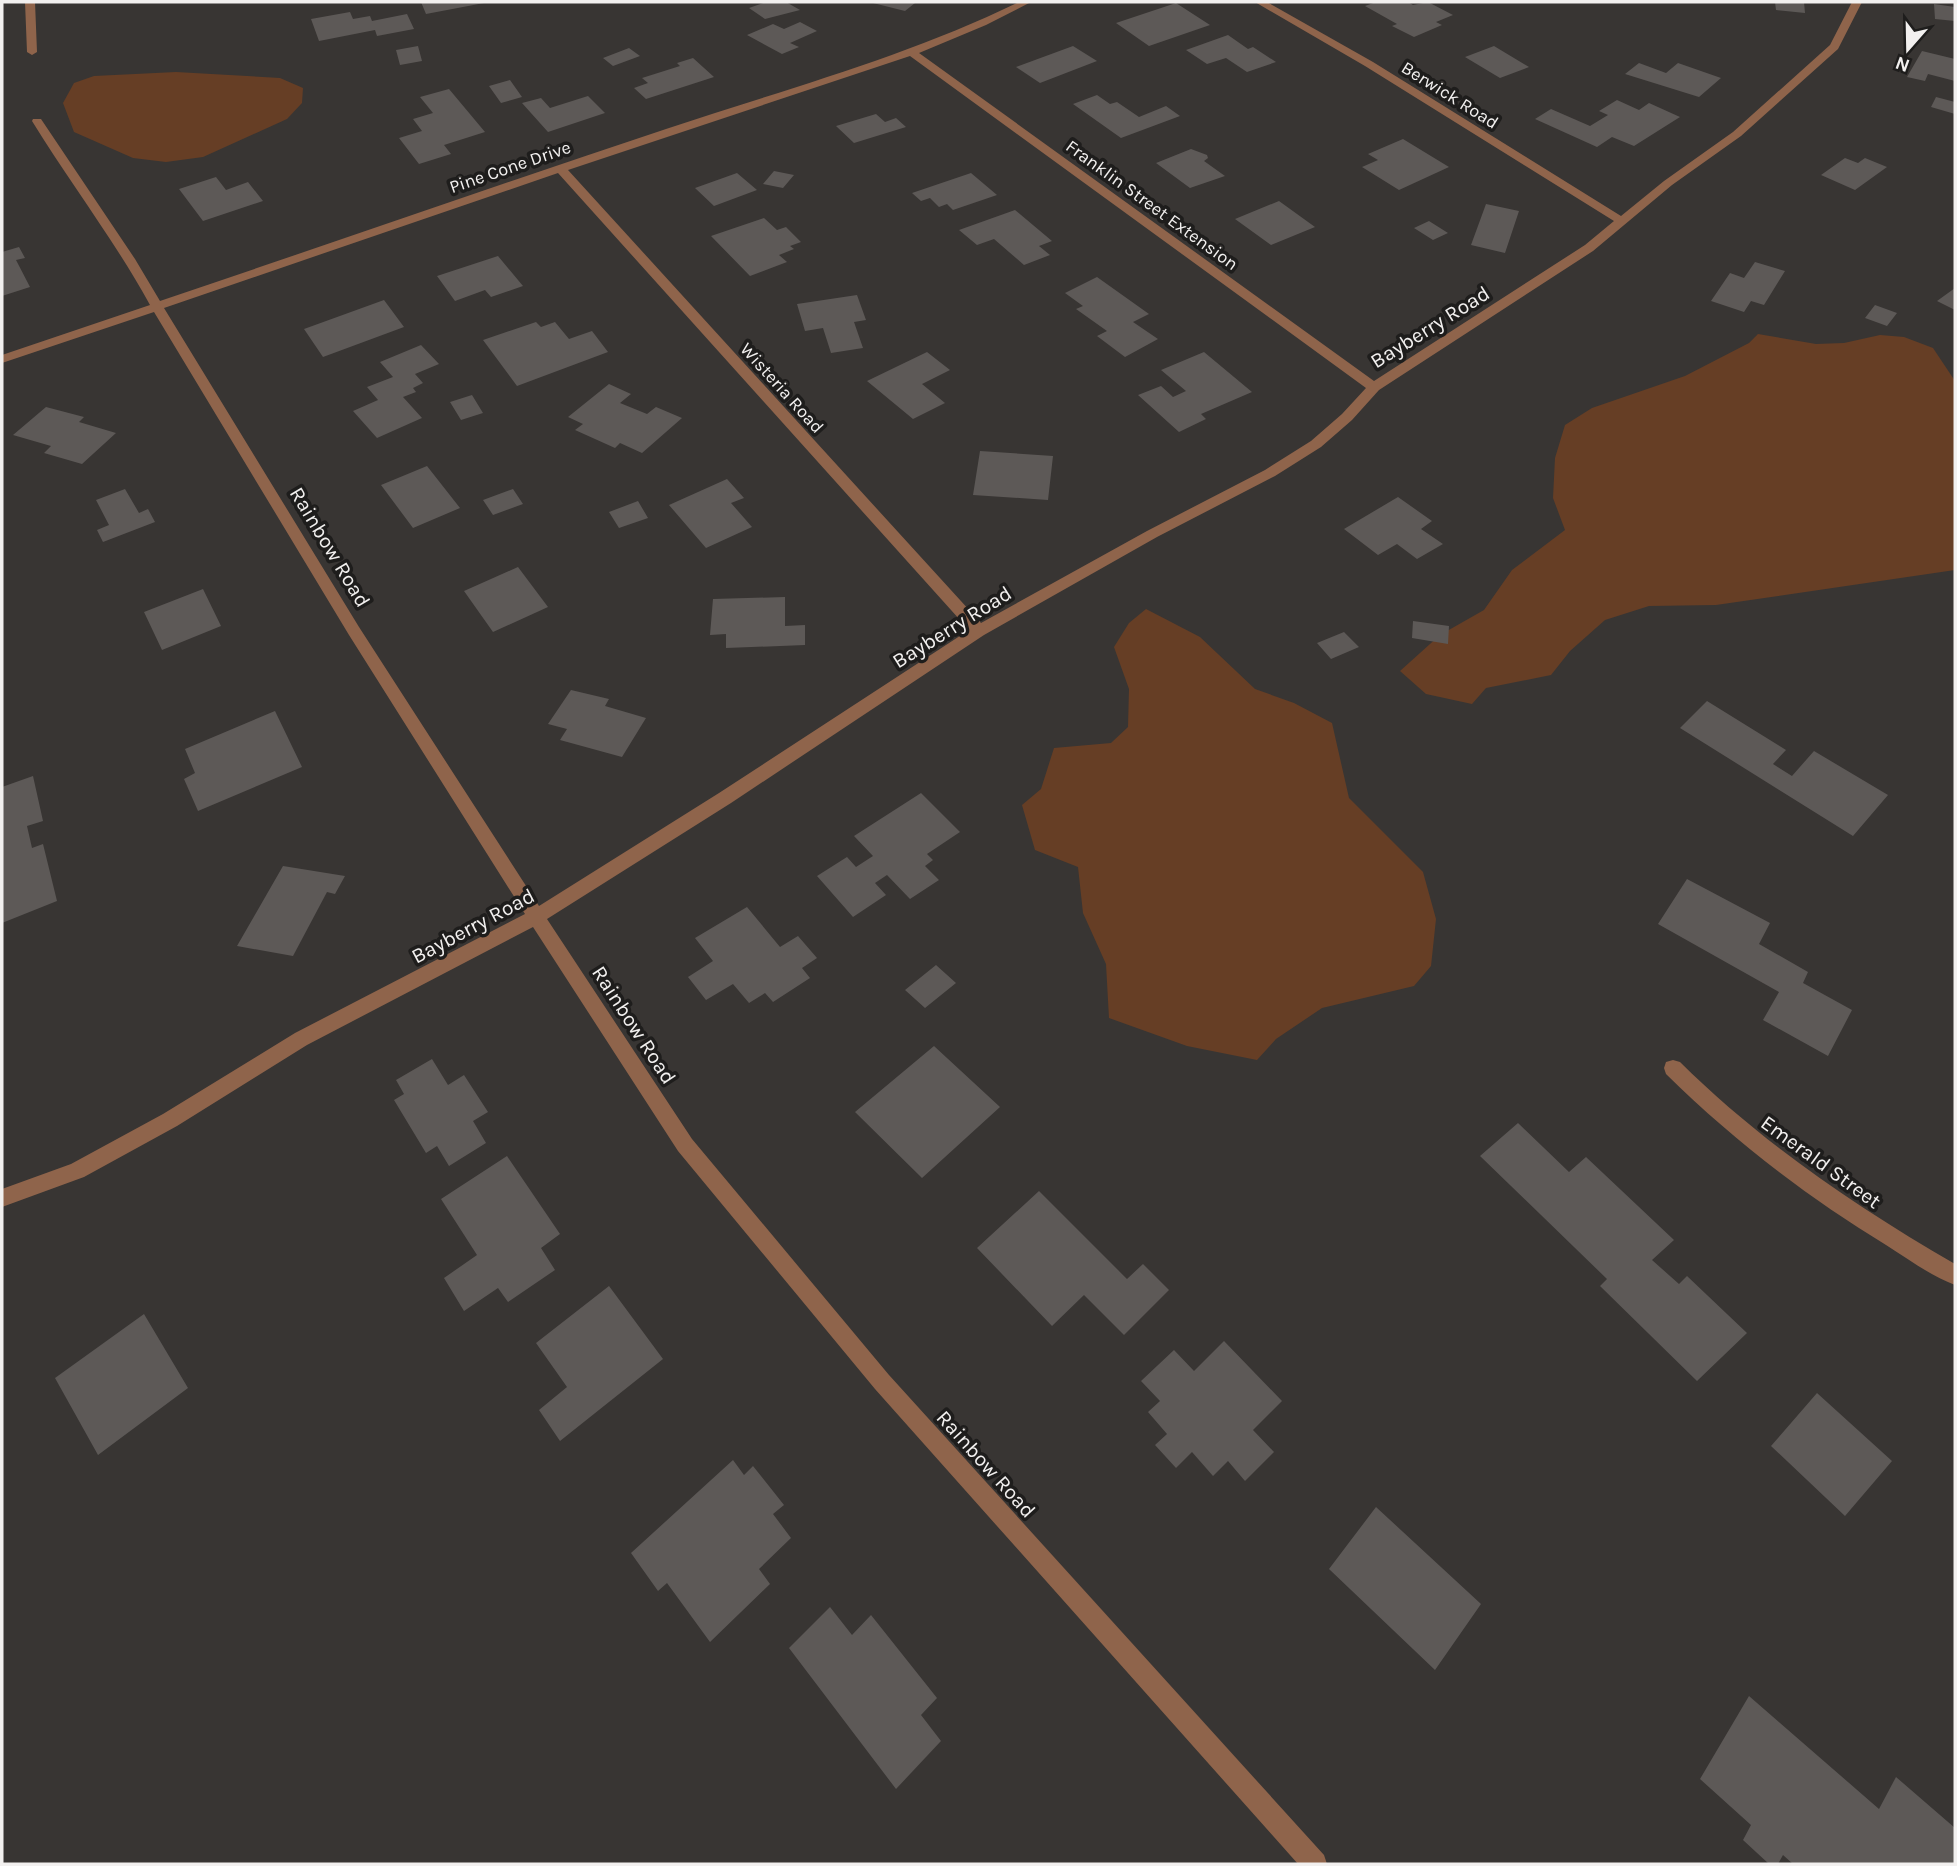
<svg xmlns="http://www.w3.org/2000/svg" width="1957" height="1866" viewBox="0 0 1957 1866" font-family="Karla,sans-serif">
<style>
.green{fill:#663e25}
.building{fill:#5d5957}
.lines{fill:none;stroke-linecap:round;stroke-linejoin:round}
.minor{fill:#8f644b;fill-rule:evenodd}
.labels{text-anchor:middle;stroke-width:7;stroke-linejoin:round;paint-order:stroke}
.far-street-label{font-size:18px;fill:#f2f0ef;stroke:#1e1d1c}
.street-label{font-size:21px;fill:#f2f0ef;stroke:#1e1d1c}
</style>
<rect width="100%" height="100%" fill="#383533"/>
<path class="green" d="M176,72l104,6 23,10 -1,15 -15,16 -84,38 -37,5 -33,-4 -59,-26 -11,-29 11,-20 20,-7z
M1758,334l58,10 28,-1 36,-8 24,2 29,11 22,33v189l-239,35 -67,1 -44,14 -35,31 -19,24 -65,13 -14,16 -46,-10 -26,-23 40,-36 44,-25 28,-40 53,-40 -12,-32 2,-40 10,-33 27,-17 93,-32 64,-33z
M1146,609l54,28 55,52 39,14 38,20 17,75 74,74 13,47 -5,47 -17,20 -92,22 -46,31 -19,21 -70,-14 -78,-28 -3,-54 -23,-51 -5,-46 -43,-17 -13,-45 19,-16 13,-41 57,-5 17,-16 1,-38 -15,-42 15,-24z"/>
<path class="building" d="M421,2h63v1l-58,11z
M766,2h20l14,8 -35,9 -16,-11z
M912,2l3,1 -10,8 -32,-8z
M1376,2h32l5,3 15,-3 25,13 -17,7 6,3 -28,12 -22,-11 5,-2 -32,-18z
M1775,2h29l1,11 -29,-3z
M1176,3l34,22 -61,21 -33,-23z
M1934,4l21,3v14l-20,-2z
M350,12l3,7 17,-3 2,5 35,-7 7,15 -37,7 -2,-6 -56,11 -8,-22z
M800,22l17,9 -27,12 9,4 -17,7 -35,-19 26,-11 11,5z
M1228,35l20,14 5,-2 23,15 -29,10 -21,-14 -19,6 -21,-14z
M418,46l4,15 -22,4 -4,-15z
M1073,46l24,15 -57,22 -24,-16z
M1494,46l35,21 -29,11 -35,-21z
M629,48l11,8 -27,10 -10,-8z
M1922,51l33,8v22l-27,-7 -3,7 -18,-4z
M693,58l21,19 -68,22 -12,-11 14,-5 -6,-5 38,-12 -3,-3z
M1639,63l27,10 12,-10 43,15 -22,19 -74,-23z
M510,80l12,17 -21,6 -12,-17z
M449,89l36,43 -41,13 7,9 -32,10 -20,-26 23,-7 -9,-12 20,-6 -13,-16z
M1097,95l13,9 7,-2 22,15 27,-11 14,10 -59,22 -48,-34z
M588,96l17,17 -57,19 -26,-29 19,-5 9,10z
M1936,97l19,5v12l-24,-7z
M1617,100l22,10 10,-7 31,14 -46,29 -22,-9 -15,10 -62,-28 16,-10 39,17 18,-11 -9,-4z
M876,114l9,8 11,-4 10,9 -52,16 -18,-17z
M1403,139l46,28 -50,23 -37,-23 16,-7 -10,-6z
M1191,149l16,6 1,3 -4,3 21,15 -35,12 -34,-25z
M1845,158l13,5 7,-5 22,9 -32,23 -34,-15z
M774,171l20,4 -11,13 -20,-4z
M737,173l20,17 -43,16 -19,-18z
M971,173l26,22 -44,15 -6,-6 -8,3 -9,-9 -9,3 -9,-8z
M216,177l10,13 22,-8 15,19 -60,20 -24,-32z
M1279,201l36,26 -44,18 -36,-26z
M1486,204l33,7 -14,42 -34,-8z
M1015,210l37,31 -13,5 11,9 -26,10 -30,-26 -17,6 -18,-15z
M764,218l13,12 9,-3 15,15 -11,4 4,3 -15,6 8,7 -37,14 -39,-40z
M1429,221l19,12 -15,7 -19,-12z
M19,247l6,11 -9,2 14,27 -28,9v-44z
M498,256l25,30 -32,11 -6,-7 -30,11 -18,-25z
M1755,262l30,9 -21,34 -13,-4 -7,11 -33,-11 19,-28 14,5z
M1097,277l52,37 -16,8 25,17 -33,18 -28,-21 10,-5 -31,-22 7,-3 -18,-13z
M1955,288v22l-18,-9z
M857,295l9,25 -12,2 9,26 -32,5 -8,-25 -18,3 -8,-27z
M384,300l20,27 -81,30 -19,-28z
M1875,305l22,8 -10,13 -22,-8z
M536,322l5,5 14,-5 14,17 23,-8 16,21 -91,34 -34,-46z
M421,345l18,19 -24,10 8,9 -10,5 3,4 -13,5 19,21 -45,20 -24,-27 25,-11 -11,-13 26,-10 -13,-15z
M927,352l23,18 -28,14 23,19 -32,16 -46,-38z
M1204,352l48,40 -51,22 5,5 -27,13 -41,-37 23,-9 12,11 13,-6 -25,-21z
M609,384l22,10 -11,9 27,11 9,-7 26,11 -40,35 -22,-10 -5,5 -40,-18 8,-6 -15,-7z
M472,395l11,18 -22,7 -11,-18z
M46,407l38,10 -5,5 37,11 -34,31 -38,-11 7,-7 -38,-11z
M980,451l73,5 -5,44 -75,-5z
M427,466l33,42 -47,20 -32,-43z
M727,479l17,19 -13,5 21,24 -46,21 -37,-43z
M125,489l14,24 9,-4 7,13 -52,20 -6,-12 12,-5 -13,-25z
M513,489l10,15 -30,11 -10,-15z
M1398,497l34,24 -11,8 22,15 -26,15 -20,-15 -19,11 -34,-26z
M638,501l10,17 -29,10 -10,-16z
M518,567l30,40 -55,25 -29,-41z
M203,589l18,37 -59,24 -18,-38z
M785,597v29l20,-1v20l-79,3v-14l-16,1 3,-36z
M1413,621l36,5 -1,18 -36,-6z
M1344,632l15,15 -28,12 -14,-16z
M571,690l38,9 -4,7 41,12 -24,39 -62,-17 7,-11 -19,-5z
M1707,701l79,49 -13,14 19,12 22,-25 74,44 -35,41 -173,-108z
M275,711l27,56 -104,44 -14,-32 11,-6 -10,-24z
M33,776l10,45 -16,5 5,22 11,-4 14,57 -55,22v-136z
M921,793l39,39 -33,22 6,6 -8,6 14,14 -29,19 -23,-24 -12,8 11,12 -33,22 -36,-41 30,-19 9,10 17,-11 -19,-20z
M283,866l62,10 -10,18 -8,-2 -34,64 -56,-10z
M1687,879l83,44 -11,21 49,28 -5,11 49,27 -24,46 -65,-36 16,-28 -121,-68z
M747,907l33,40 18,-11 19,22 -15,10 8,10 -37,24 -8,-9 -16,10 -16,-19 -27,16 -18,-23 25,-16 -18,-23z
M936,965l20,18 -31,25 -20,-18z
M934,1046l66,61 -78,71 -67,-66z
M432,1059l16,26 16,-10 24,37 -15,9 13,22 -37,23 -12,-20 -11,7 -32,-53 10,-6 -8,-14z
M1518,1123l51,49 17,-15 88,83 -22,20 27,24 8,-8 60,57 -50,48 -97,-95 7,-7 -127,-123z
M507,1156l53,78 -19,14 14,22 -47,32 -10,-14 -34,23 -20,-33 33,-23 -36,-56z
M1039,1191l88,88 16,-15 26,26 -45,45 -40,-40 -32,31 -75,-78z
M609,1286l54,73 -103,82 -21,-31 28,-23 -31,-44z
M144,1314l44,74 -90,67 -43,-77z
M1224,1341l58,60 -29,29 21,22 -29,29 -17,-20 -15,15 -21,-24 -16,16 -21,-23 12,-11 -19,-22 12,-11 -19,-20 33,-31 20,21z
M1817,1393l75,68 -47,55 -74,-70z
M733,1460l11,15 9,-9 31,39 -11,9 18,24 -32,31 11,15 -60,58 -43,-59 -9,8 -27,-38z
M1376,1507l105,97 -46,66 -106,-101z
M830,1607l22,28 19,-20 66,83 -16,17 20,26 -45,48 -107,-141z
M1749,1696l130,113 17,-32 59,51v36h-162l-10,-9 -5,9h-9l-26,-24 8,-15 -51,-46z"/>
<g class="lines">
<path class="minor" d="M25,2h10l2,50 -5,3 -5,-3z
M1019,2h12l-45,23 -67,28 455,328 211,-136 29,-24 -249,-155 -110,-64h12l106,60 248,154 43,-35 69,-49 97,-87 22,-43h10l-24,47 -97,87 -69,49 -79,66 -214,139 -27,30 -31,27 -46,29 -118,61 -173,98 -253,168 -184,116 145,220 197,236 435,480 3,9h-29l-423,-475 -197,-238 -145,-224 -226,118 -130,81 -93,51 -82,30v-18l69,-25 92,-50 132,-81 230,-119 -176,-279 -195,-323 -152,51v-8l148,-50c-35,-64 -80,-122 -118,-184l1,-2h8l94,140 25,42c169,-57 337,-116 506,-172 120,-40 240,-72 353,-127zM910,56l456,332 -24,26 -31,27 -46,29 -118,61 -166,92 -413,-453zM558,173l411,457 -250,163 -180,113 -180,-279 -195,-319z
M1673,1060l7,2c82,81 175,144 275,202v21c-24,-9 -47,-26 -69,-40 -80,-49 -153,-105 -220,-171l-2,-6 2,-6z"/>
</g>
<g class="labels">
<g class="far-street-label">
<text transform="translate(1450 95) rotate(32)" y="6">Berwick Road</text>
<text transform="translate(510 167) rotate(-19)" y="6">Pine Cone Drive</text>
<text transform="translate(1152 205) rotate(36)" y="6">Franklin Street Extension</text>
<text transform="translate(782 388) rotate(48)" y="6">Wisteria Road</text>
</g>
<g class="street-label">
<text transform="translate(1430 327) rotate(-32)" y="7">Bayberry Road</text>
<text transform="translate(330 547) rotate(59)" y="7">Rainbow Road</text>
<text transform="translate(952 627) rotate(-32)" y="7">Bayberry Road</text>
<text transform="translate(473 926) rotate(-28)" y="7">Bayberry Road</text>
<text transform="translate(634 1025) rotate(57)" y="7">Rainbow Road</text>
<text transform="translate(1821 1162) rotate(36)" y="7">Emerald Street</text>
<text transform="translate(986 1464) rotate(48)" y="7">Rainbow Road</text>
</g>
</g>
<rect width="1957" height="1866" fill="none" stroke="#f2f0ef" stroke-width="7"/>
<g transform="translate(1908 49) rotate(200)" stroke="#1e1d1c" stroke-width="5" paint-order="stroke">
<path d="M0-5L12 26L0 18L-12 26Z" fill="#f2f0ef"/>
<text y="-10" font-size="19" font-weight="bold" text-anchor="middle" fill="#f2f0ef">N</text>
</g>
</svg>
